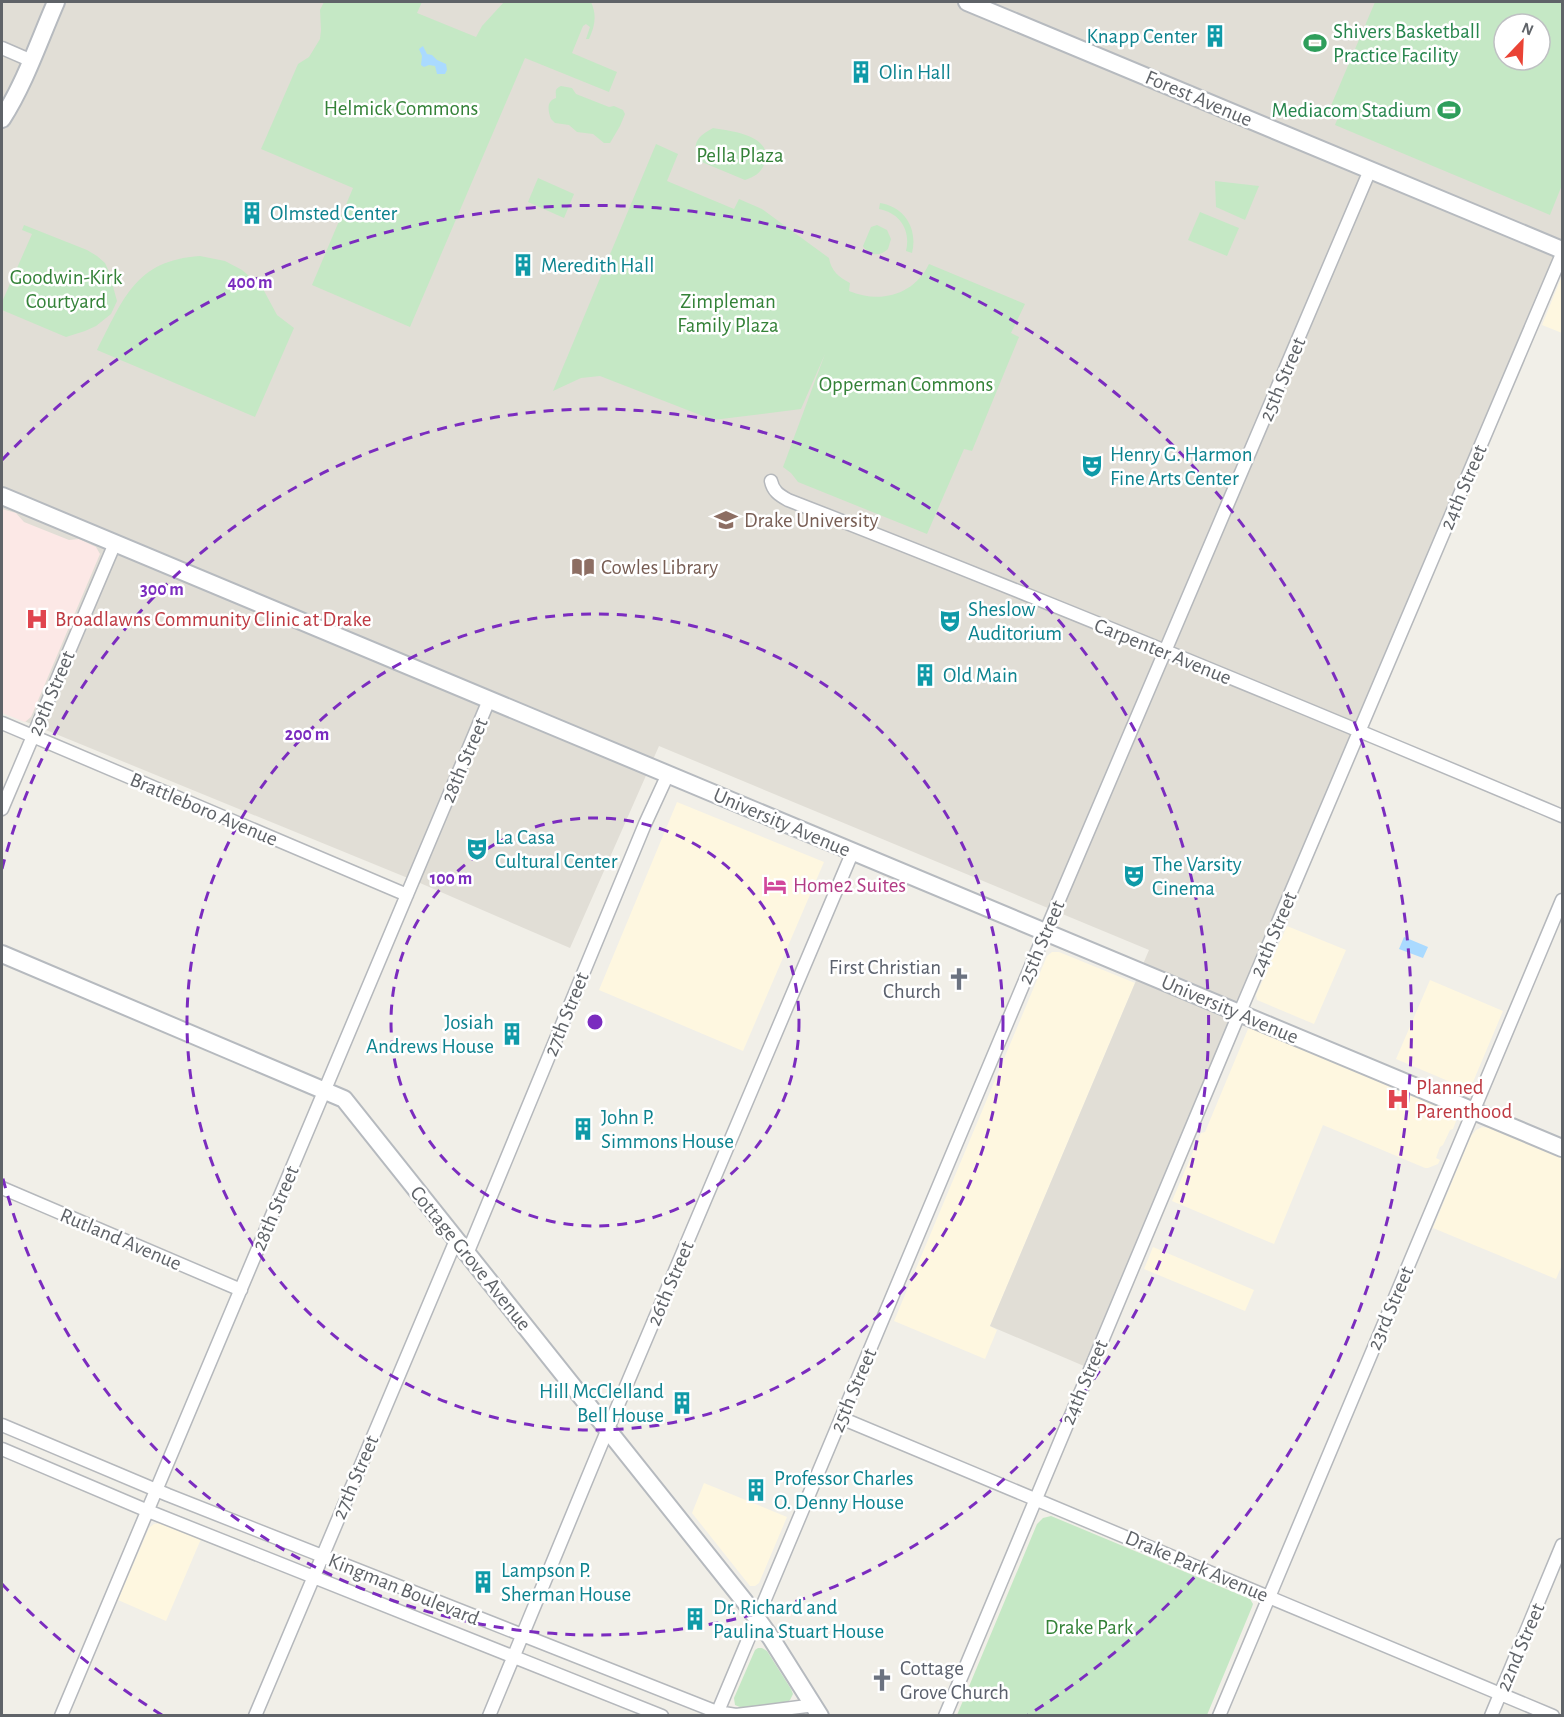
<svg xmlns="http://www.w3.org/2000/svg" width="1564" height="1717" viewBox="0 0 1564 1717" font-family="'Alegreya Sans',sans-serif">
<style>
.commercial{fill:#fef7e0}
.education{fill:#e1ded6;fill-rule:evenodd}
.medical{fill:#fce8e6}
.green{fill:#c5e8c5;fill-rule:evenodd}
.water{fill:#aadaff}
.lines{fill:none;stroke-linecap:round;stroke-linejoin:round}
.street-casing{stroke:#b5b8bc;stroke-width:15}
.secondary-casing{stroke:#b6babf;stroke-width:20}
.street{stroke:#fff;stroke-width:12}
.secondary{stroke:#fff;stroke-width:16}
.ring{fill:none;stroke:#7b2cbf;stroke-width:3;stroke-dasharray:10 8}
.labels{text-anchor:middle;stroke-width:5;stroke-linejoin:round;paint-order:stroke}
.leisure-label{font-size:21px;fill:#27864d;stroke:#fff;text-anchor:start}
.culture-label{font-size:21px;fill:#0d838f;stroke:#fff;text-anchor:start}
.street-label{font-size:21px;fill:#5f6368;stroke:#fff}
.park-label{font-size:21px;fill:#348238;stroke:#fff}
.education-label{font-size:21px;fill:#785e54;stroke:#fff;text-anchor:start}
.health-label{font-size:21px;fill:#be3a42;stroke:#fff;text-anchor:start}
.hotel-label{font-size:21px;fill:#b23c85;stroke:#fff;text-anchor:start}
.worship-label{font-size:21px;fill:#5b616d;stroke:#fff;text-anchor:end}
.centre{fill:#7b2cbf;stroke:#fff;stroke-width:3}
.ring-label{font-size:18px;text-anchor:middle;font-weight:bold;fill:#7b2cbf;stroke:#fff;stroke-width:5;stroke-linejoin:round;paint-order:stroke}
</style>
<rect width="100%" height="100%" fill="#f1efe8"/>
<path class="commercial" d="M1562,276v57l-20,-8z
M677,802l147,60 -81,189 -144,-61z
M1287,926l59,24 -32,74 -57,-24 -1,-5z
M1052,952h7l76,31 -145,343 7,4 -12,29 -91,-38 153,-365z
M1430,980l73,31 -30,71 -5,4h-8l-64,-27z
M1248,1029h6l198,82 3,4 1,6 -3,8 -3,1 -7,15 -3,2 -4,11 4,2 -2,4 -10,4h-3l-102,-43 -49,119 -102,-43 29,-68 4,-1z
M1482,1127l7,1 24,9 49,21v107l-6,14 -123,-51 38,-92 5,-6z
M1153,1247l101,43 -9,21 -101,-42z
M704,1483l83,34 -28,66 -4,3h-5l-58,-73z
M161,1523l40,16 -35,82 -48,-21 31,-72 5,-4z"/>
<path class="education" d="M2,2h1560v251l-471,1116 -101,-43 159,-376 -490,-204 -89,202 -150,-65 -418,-171zM1504,24h36v36h-36z"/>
<path class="medical" d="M2,509l14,4 8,9 45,18 10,-1 17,8 4,7 -69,163 -6,5 -23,-9z"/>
<path class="green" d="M324,2h98l-5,11 59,24 6,-11 22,-24h87c6,13 4,24 -2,37h-3l4,-12 -4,-3 -3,2 -11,27 45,19 -8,20 -84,-34 -115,269 -98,-42 41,-97 -92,-39 37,-85 11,-7 11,-18 1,-9 -1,-20z
M1375,2h187v183l-12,30 -215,-90 5,-13 -10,-4zM1504,24h36v36h-36z
M561,86l11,2 4,6 33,13 5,-1 9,4 2,4 -5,12 -10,17h-6l-11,-9 -16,-2 -8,-7 -14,-2 -4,-4c-3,-8 -5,-18 5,-21 0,-6 -2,-9 5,-12z
M713,128c17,3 60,7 52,34 -3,10 -10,15 -20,18l-48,-20c-4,-19 0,-23 16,-32z
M656,144l22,10 -11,27 67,28 5,-10 23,10 67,49c2,13 10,19 21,25l-1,8c31,13 65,4 80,-27l96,40 -14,29 8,4 -47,114 -8,-2 -37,85 -129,-52 -7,-9 -8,-6 42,-113 -24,55 -88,11 -113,-44 -19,2 -28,13z
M538,178l36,16 -10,24 -36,-16z
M1215,181l44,5 -14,34 -29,-13z
M880,203c25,4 38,26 32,50l-6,-2c5,-21 -6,-38 -27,-42z
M1200,212l39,16 -12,28 -39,-16z
M24,225l63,25 10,6 8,7 4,9 8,29 -6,13 -15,12 -11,5 -19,6 -64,-27v-8l30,-68 -10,-4z
M877,225l10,5 4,9 -3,10c-8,8 -19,7 -25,-3l8,-19z
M200,256l25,5 17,9 20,17 15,28 17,13 -39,89 -158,-67c26,-50 38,-90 103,-94z
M1051,1516l199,83 3,5 -1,3 -45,108h-250l80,-191 6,-6z
M758,1648h4l5,3 24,38 2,5 -3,6 -4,3 -44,5 -7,-3 -1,-7 21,-48z"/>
<path class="water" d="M423,46l4,8 5,1 5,5 9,4 1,6 -2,4h-8l-2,-8 -6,-1 -5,2 -3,-2 1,-9 -3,-7z
M1404,937l24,10 -5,11 -24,-9z"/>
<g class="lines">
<g class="street-casing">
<path id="street" d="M2,48l30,13
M771,481c2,10 8,14 17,19 260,101 518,208 774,316
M2,723l405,172
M2,809l113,-266
M2,1188l239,102
M467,1254l178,-430 23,-50
M841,1418l712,298
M2,1425l166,70 549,217 19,3 79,-10
M2,1449l146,62 514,205
M61,1716l428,-1016
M255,1716l201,-476
M489,1716l110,-266 254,-599
M716,1716l323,-769 331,-777
M945,1716l289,-690 328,-772
M1219,1716l343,-816
M1491,1716l71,-171"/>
</g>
<g class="secondary-casing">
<path id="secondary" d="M967,2l595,248
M2,119c23,-36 37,-78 54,-117
M2,496l1560,652
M2,954l342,145 401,503 26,36 49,78"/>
</g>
<use href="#street" class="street"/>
<use href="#secondary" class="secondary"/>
</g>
<g class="ring">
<circle cx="595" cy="1022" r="204"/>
<circle cx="595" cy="1022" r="408"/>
<path d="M2 869A613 613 0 1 1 2 1175"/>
<path d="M162 1715A817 817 0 0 1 2 1584M2 460A817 817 0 1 1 1028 1715"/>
</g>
<defs>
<g id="building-bare" transform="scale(1.8)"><path d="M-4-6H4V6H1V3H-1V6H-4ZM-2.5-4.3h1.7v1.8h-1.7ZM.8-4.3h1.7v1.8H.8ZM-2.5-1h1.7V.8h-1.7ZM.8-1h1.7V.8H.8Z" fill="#0f9aa8" stroke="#fff" stroke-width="2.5" paint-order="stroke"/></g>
<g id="stadium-bare" transform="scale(1.8)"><path d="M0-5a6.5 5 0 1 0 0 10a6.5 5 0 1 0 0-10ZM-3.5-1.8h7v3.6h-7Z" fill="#2e9e5b" stroke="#fff" stroke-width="2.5" paint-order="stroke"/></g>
<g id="theatre-bare" transform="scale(1.8)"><path d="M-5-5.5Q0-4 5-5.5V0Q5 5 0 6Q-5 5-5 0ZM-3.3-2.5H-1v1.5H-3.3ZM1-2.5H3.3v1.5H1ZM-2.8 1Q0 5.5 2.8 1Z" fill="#0f9aa8" stroke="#fff" stroke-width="2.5" paint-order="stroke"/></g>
<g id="university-bare" transform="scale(1.8)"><path d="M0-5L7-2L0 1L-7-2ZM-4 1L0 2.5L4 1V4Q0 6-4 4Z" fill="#8d6e63" stroke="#fff" stroke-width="2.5" paint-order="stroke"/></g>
<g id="library-bare" transform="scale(1.8)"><path d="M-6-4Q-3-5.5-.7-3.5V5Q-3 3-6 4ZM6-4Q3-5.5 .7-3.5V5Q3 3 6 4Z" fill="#8d6e63" stroke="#fff" stroke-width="2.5" paint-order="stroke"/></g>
<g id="hospital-bare" transform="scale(1.8)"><path d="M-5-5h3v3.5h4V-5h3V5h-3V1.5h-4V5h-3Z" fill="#e0444e" stroke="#fff" stroke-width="2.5" paint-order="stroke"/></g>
<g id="hotel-bare" transform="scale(1.8)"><path d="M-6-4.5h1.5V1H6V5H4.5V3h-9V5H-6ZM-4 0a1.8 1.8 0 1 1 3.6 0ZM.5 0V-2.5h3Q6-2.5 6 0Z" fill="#d1479c" stroke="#fff" stroke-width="2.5" paint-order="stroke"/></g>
<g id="church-bare" transform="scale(1.8)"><path d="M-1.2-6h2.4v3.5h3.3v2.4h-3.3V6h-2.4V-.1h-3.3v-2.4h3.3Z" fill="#6b7280" stroke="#fff" stroke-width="2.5" paint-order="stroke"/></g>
</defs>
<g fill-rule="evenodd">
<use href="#building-bare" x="1215" y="36"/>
<use href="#stadium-bare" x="1315" y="43"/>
<use href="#building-bare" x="861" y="72"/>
<use href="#stadium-bare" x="1449" y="110"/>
<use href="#building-bare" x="252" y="213"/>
<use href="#building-bare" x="523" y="265"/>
<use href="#theatre-bare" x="1092" y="466"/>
<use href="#university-bare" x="726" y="520"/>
<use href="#library-bare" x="583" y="567"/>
<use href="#hospital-bare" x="37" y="619"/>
<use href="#theatre-bare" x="950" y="621"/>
<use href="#building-bare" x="925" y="675"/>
<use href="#theatre-bare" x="477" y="849"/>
<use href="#theatre-bare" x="1134" y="876"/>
<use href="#hotel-bare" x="775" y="885"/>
<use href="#church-bare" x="959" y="979"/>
<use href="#building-bare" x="512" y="1034"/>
<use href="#hospital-bare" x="1398" y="1099"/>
<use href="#building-bare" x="583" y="1129"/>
<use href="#building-bare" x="682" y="1403"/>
<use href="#building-bare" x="756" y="1490"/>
<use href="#building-bare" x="483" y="1582"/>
<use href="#building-bare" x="695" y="1619"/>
<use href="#church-bare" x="882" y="1680"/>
</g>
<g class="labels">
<g class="leisure-label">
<text x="1333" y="38">Shivers Basketball<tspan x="1333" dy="24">Practice Facility</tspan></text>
<text x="1431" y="117" text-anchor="end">Mediacom Stadium</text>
</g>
<g class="culture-label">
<text x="1197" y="43" text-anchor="end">Knapp Center</text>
<text x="879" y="79">Olin Hall</text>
<text x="270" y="220">Olmsted Center</text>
<text x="541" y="272">Meredith Hall</text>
<text x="1110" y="461">Henry G. Harmon<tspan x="1110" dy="24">Fine Arts Center</tspan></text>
<text x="968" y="616">Sheslow<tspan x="968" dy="24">Auditorium</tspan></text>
<text x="943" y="682">Old Main</text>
<text x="495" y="844">La Casa<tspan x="495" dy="24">Cultural Center</tspan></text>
<text x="1152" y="871">The Varsity<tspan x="1152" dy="24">Cinema</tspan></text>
<text x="494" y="1029" text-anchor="end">Josiah<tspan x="494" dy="24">Andrews House</tspan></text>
<text x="601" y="1124">John P.<tspan x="601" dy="24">Simmons House</tspan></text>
<text x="664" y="1398" text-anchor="end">Hill McClelland<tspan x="664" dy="24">Bell House</tspan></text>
<text x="774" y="1485">Professor Charles<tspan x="774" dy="24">O. Denny House</tspan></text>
<text x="501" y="1577">Lampson P.<tspan x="501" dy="24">Sherman House</tspan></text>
<text x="713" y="1614">Dr. Richard and<tspan x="713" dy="24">Paulina Stuart House</tspan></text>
</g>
<g class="street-label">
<text transform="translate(1199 98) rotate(23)" y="7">Forest Avenue</text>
<text transform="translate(1282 379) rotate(-67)" y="7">25th Street</text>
<text transform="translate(1463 487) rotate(-67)" y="7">24th Street</text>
<text transform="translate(1163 651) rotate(22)" y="7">Carpenter Avenue</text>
<text transform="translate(51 693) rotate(-67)" y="7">29th Street</text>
<text transform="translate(464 760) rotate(-67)" y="7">28th Street</text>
<text transform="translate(204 809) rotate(23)" y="7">Brattleboro Avenue</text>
<text transform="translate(782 822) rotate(23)" y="7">University Avenue</text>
<text transform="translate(1273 934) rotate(-67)" y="7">24th Street</text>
<text transform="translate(1041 942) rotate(-67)" y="7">25th Street</text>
<text transform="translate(1230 1009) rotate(23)" y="7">University Avenue</text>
<text transform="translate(566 1014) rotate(-68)" y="7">27th Street</text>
<text transform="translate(275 1208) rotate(-67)" y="7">28th Street</text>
<text transform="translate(121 1239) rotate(23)" y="7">Rutland Avenue</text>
<text transform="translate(471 1258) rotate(51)" y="7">Cottage Grove Avenue</text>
<text transform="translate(670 1283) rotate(-67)" y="7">26th Street</text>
<text transform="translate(1390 1308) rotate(-67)" y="7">23rd Street</text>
<text transform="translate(1084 1382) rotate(-67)" y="7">24th Street</text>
<text transform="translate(853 1390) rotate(-67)" y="7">25th Street</text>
<text transform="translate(355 1477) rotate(-67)" y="7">27th Street</text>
<text transform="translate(1197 1566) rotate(23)" y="7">Drake Park Avenue</text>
<text transform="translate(404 1589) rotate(22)" y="7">Kingman Boulevard</text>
<text transform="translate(1520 1647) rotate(-67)" y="7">22nd Street</text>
</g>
<g class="park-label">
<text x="401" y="115">Helmick Commons</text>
<text x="740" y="162">Pella Plaza</text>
<text x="66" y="284">Goodwin-Kirk<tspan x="66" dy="24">Courtyard</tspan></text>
<text x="728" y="308">Zimpleman<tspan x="728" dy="24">Family Plaza</tspan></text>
<text x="906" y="391">Opperman Commons</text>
<text x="1089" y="1634">Drake Park</text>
</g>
<g class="education-label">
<text x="744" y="527">Drake University</text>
<text x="601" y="574">Cowles Library</text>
</g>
<g class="health-label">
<text x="55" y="626">Broadlawns Community Clinic at Drake</text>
<text x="1416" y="1094">Planned<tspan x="1416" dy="24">Parenthood</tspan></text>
</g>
<g class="hotel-label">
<text x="793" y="892">Home2 Suites</text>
</g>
<g class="worship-label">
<text x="941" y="974">First Christian<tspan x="941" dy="24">Church</tspan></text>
<text x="900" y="1675" text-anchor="start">Cottage<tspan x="900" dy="24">Grove Church</tspan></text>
</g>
</g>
<circle cx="595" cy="1022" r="9" class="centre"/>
<g class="ring-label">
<text x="250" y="288">400 m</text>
<text x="162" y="595">300 m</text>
<text x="307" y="740">200 m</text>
<text x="451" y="884">100 m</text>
</g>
<rect width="1564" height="1717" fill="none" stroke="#5f6368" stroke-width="6"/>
<g transform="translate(1522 42) rotate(23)"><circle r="28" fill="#ffffff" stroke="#bfc1c3" stroke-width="1.5"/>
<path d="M0-4.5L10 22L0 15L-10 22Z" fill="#ea4335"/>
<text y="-9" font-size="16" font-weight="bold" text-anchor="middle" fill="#5f6368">N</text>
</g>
</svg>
